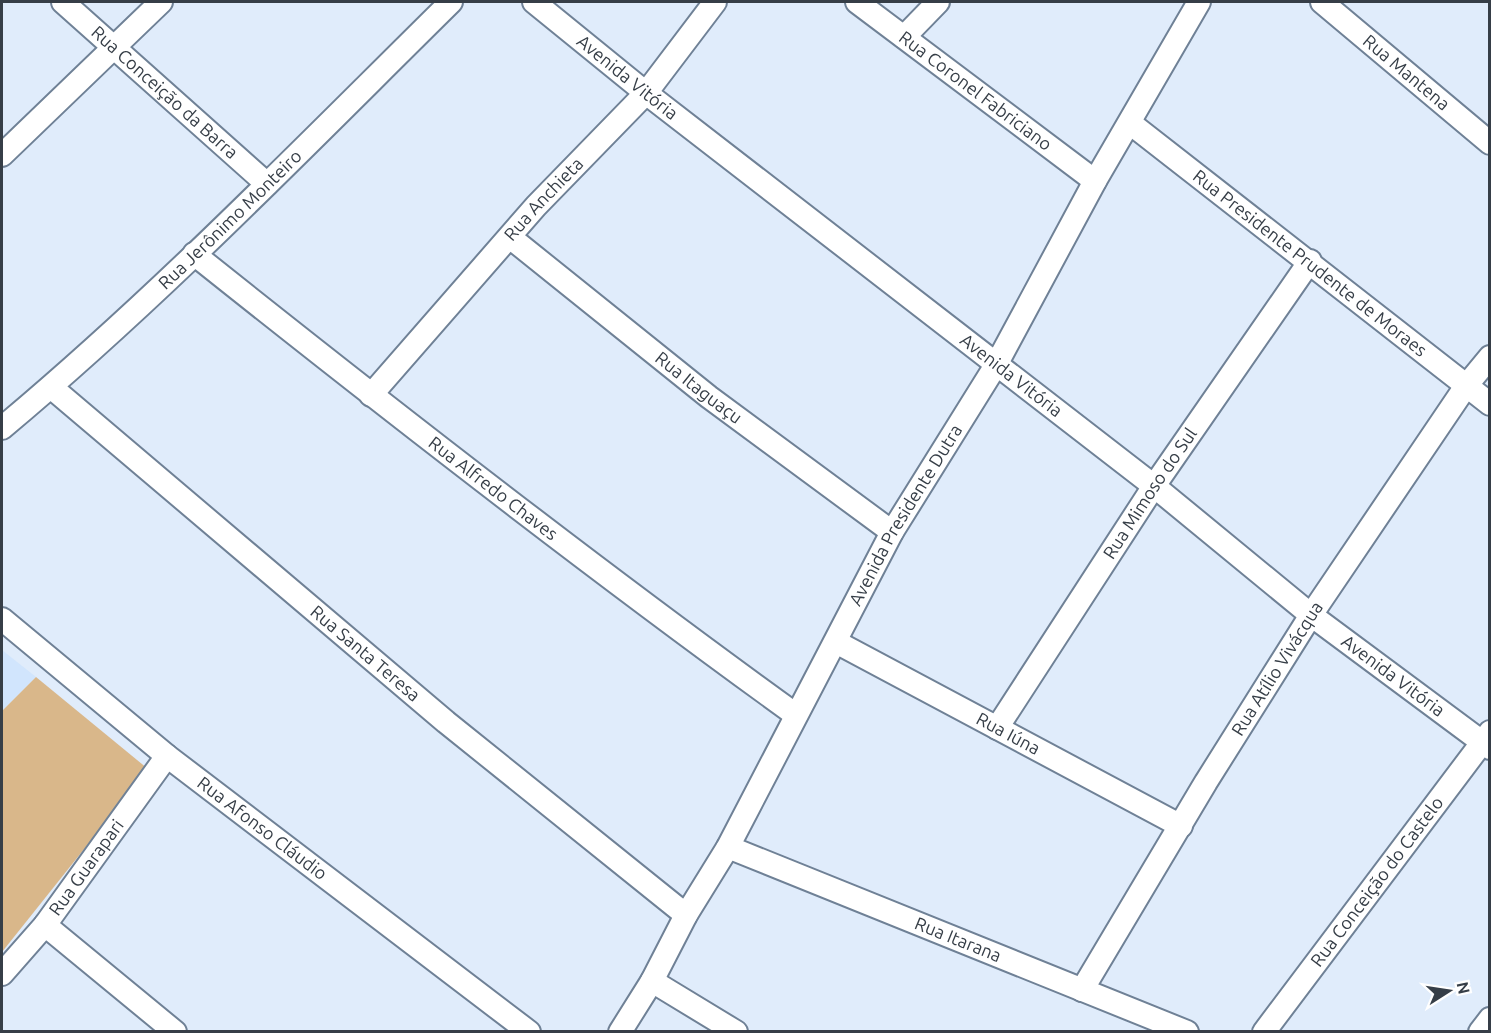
<svg xmlns="http://www.w3.org/2000/svg" width="1491" height="1033" viewBox="0 0 1491 1033" font-family="Ubuntu,sans-serif">
<style>
.built{fill:#d1e5fd}
.green{fill:#d9b78a}
.lines{fill:none;stroke-linecap:round;stroke-linejoin:round}
.street-casing{stroke:#6f8196;stroke-width:26}
.street{stroke:#fff;stroke-width:22}
.labels{text-anchor:middle;stroke-width:4.5;stroke-linejoin:round;paint-order:stroke}
.street-label{font-size:18px;fill:#363e47;stroke:#fff}
</style>
<rect width="100%" height="100%" fill="#e0ecfb"/>
<path class="built" d="M2,650l34,27 -34,34z"/>
<path class="green" d="M36,677l112,92 -146,183v-241z"/>
<g class="lines">
<g class="street-casing">
<g id="street">
<path id="s1" d="M63,2l204,182"/>
<path id="s2" d="M534,2l112,91 508,393 157,129 179,133"/>
<path id="s3" d="M857,2l238,179"/>
<path id="s4" d="M1322,2l168,141"/>
<path d="M904,37l34,-35"/>
<path id="s5" d="M1130,123l360,281"/>
<path d="M2,155l159,-153"/>
<path id="s6" d="M511,238l198,159 183,135"/>
<path id="s7" d="M194,254c198,158 397,313 602,461"/>
<path id="s8" d="M51,387l395,335 240,193"/>
<path id="s9" d="M371,395l165,-189 110,-113 69,-91"/>
<path id="s10" d="M2,428c158,-132 302,-281 449,-426"/>
<path id="s11" d="M2,619l165,137 362,276"/>
<path id="s12" d="M836,642l345,184"/>
<path id="s13" d="M997,728l157,-242 156,-225"/>
<path id="s14" d="M728,847l459,185"/>
<path d="M45,925l130,107"/>
<path id="s15" d="M2,974l43,-49 122,-169"/>
<path d="M652,981l84,51"/>
<path id="s16" d="M1082,990l124,-208 105,-167 155,-229 24,-29"/>
<path id="s17" d="M620,1032l32,-51 34,-66 42,-68 164,-315 104,-167 99,-184 104,-179"/>
<path id="s18" d="M1264,1032l226,-300"/>
<path d="M1480,1032l10,-13"/>
</g>
</g>
<use href="#street" class="street"/>
</g>
<g class="labels">
<g class="street-label">
<text dy="6" stroke="none"><textPath href="#s4" startOffset="110">Rua Mantena</textPath></text>
<text dy="6" stroke="none"><textPath href="#s2" startOffset="120">Avenida Vitória</textPath></text>
<text dy="6" stroke="none"><textPath href="#s1" startOffset="136">Rua Conceição da Barra</textPath></text>
<text dy="6" stroke="none"><textPath href="#s3" startOffset="148">Rua Coronel Fabriciano</textPath></text>
<text dy="6" stroke="none"><textPath href="#s9" startOffset="261">Rua Anchieta</textPath></text>
<text dy="6" stroke="none"><textPath href="#s10" startOffset="309">Rua Jerônimo Monteiro</textPath></text>
<text dy="6" stroke="none"><textPath href="#s5" startOffset="228">Rua Presidente Prudente de Moraes</textPath></text>
<text dy="6" stroke="none"><textPath href="#s2" startOffset="606">Avenida Vitória</textPath></text>
<text dy="6" stroke="none"><textPath href="#s6" startOffset="240">Rua Itaguaçu</textPath></text>
<text dy="6" stroke="none"><textPath href="#s7" startOffset="380">Rua Alfredo Chaves</textPath></text>
<text dy="6" stroke="none"><textPath href="#s13" startOffset="280">Rua Mimoso do Sul</textPath></text>
<text dy="6" stroke="none"><textPath href="#s17" startOffset="591">Avenida Presidente Dutra</textPath></text>
<text dy="6" stroke="none"><textPath href="#s8" startOffset="412">Rua Santa Teresa</textPath></text>
<text dy="6" stroke="none"><textPath href="#s16" startOffset="376">Rua Atílio Vivácqua</textPath></text>
<text dy="6" stroke="none"><textPath href="#s2" startOffset="1092">Avenida Vitória</textPath></text>
<text dy="6" stroke="none"><textPath href="#s12" startOffset="195">Rua Iúna</textPath></text>
<text dy="6" stroke="none"><textPath href="#s11" startOffset="334">Rua Afonso Cláudio</textPath></text>
<text dy="6" stroke="none"><textPath href="#s15" startOffset="136">Rua Guarapari</textPath></text>
<text dy="6" stroke="none"><textPath href="#s18" startOffset="188">Rua Conceição do Castelo</textPath></text>
<text dy="6" stroke="none"><textPath href="#s14" startOffset="248">Rua Itarana</textPath></text>
</g>
</g>
<rect width="1491" height="1033" fill="none" stroke="#363e47" stroke-width="6"/>
<g transform="translate(1449 991) rotate(78)" stroke="#ffffff" stroke-width="4.5" paint-order="stroke">
<path d="M0-4.5L10 22L0 15L-10 22Z" fill="#363e47"/>
<text y="-9" font-size="16" font-weight="bold" text-anchor="middle" fill="#363e47">N</text>
</g>
</svg>
